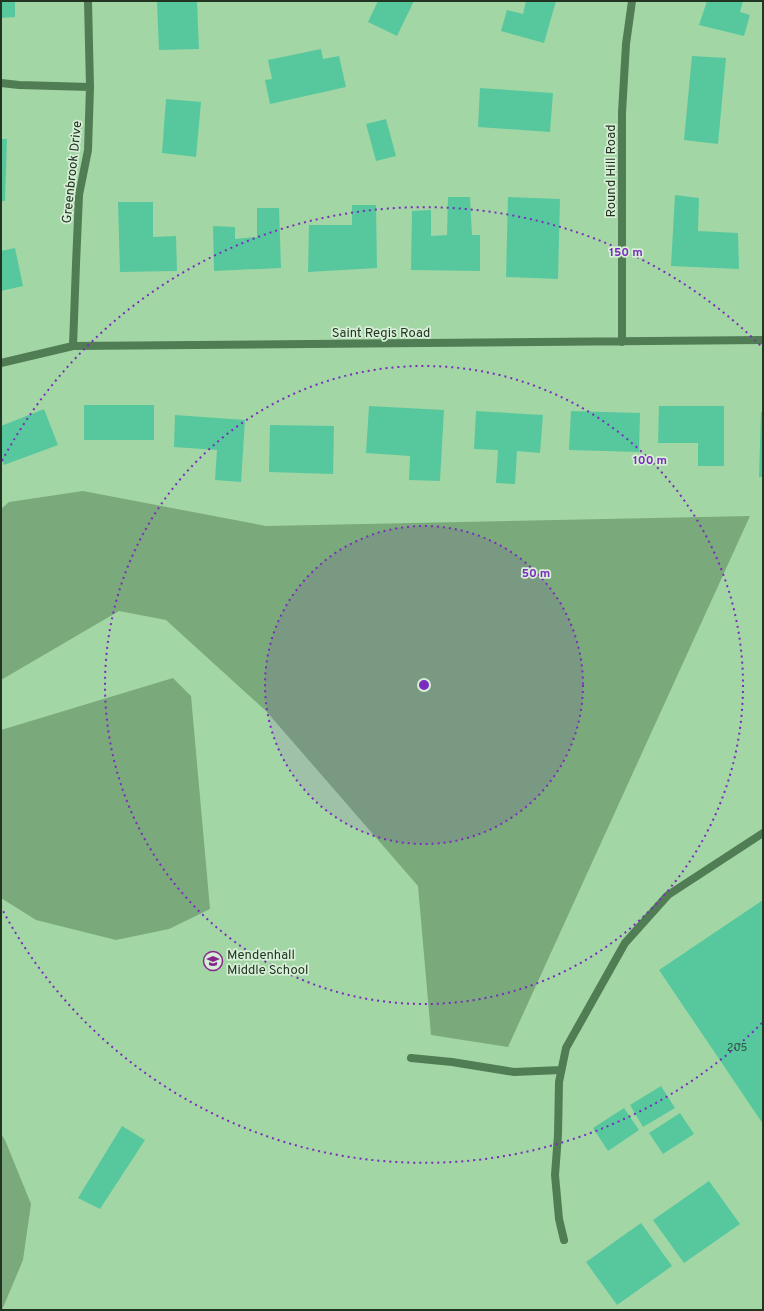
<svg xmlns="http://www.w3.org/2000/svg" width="764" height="1311" viewBox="0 0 764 1311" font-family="Overpass,sans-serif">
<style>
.green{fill:#7aa97c}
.building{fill:#57c89e}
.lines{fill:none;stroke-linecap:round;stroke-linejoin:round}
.lane{stroke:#507d54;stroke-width:8}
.street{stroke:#507d54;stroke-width:8}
.ring{fill:none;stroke:#7b2cbf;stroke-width:2;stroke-dasharray:2 4}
.labels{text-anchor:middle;stroke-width:3.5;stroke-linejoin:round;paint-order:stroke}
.number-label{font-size:11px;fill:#2e5a41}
.street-label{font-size:13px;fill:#213522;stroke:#d6efd6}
.poi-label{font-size:13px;fill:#213522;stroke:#d6efd6;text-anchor:start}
.centre{fill:#7b2cbf;stroke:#d6efd6;stroke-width:2}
.ring-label{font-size:12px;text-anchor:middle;font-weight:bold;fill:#7b2cbf;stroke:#d6efd6;stroke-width:3.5;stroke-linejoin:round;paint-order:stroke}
</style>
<rect width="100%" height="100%" fill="#a3d6a5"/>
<path class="green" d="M83,491l183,35 484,-10 -242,531 -77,-12 -13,-149 -152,-175 -100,-91 -47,-9 -118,69v-171l8,-7z
M173,678l18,18 19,213 -41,20 -53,11 -80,-20 -35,-22v-168z
M1,1134l4,6 26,64 -8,56 -21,50h-1z"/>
<path class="building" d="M1,1h14v16l-14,1z
M197,1l2,48 -40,1 -2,-48z
M378,1h36l-17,35 -29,-14z
M526,1h30l-12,42 -43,-12 6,-21 16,4z
M707,1h36l-3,11 10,3 -6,21 -45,-11z
M321,49l2,10 16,-3 7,31 -76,17 -5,-24 7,-1 -4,-19z
M692,56l34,2 -8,86 -34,-4z
M480,88l73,5 -3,39 -72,-5z
M166,99l35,3 -5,55 -34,-4z
M386,119l10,37 -20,5 -10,-37z
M1,139h6l-2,62h-4z
M675,195l24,3 -1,33 40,2 1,36 -68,-3z
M448,197h22l2,38h8v36l-69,-1 1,-59 19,-1v26l16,-1z
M508,197l52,2 -2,80 -52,-2z
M118,202h35v35l23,-1 1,35 -57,1z
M352,205h24l1,63 -69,4 1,-47h43z
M257,208h22l2,60 -67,3 -1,-45 22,1v12l22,-2z
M15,248l8,38 -22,5v-40z
M84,405h70v35h-70z
M369,406l75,4 -4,71 -31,-1 1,-24 -44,-3z
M659,406h65v60h-26v-23h-40z
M44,409l14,36 -54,20 -3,-8v-31z
M476,411l67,4 -3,38 -23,-2 -2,33 -19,-1 2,-33 -24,-1z
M571,411l69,2 -1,39 -70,-2z
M761,412h2v65h-4z
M175,415l70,5 -4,62 -26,-2 2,-30 -43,-3z
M270,425l64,1 -1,48 -64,-2z
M763,900v224l-104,-154z
M661,1086l14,22 -32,19 -13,-22z
M624,1108l15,22 -31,21 -15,-23z
M680,1113l14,21 -31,20 -14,-21z
M122,1126l23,14 -45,69 -22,-11z
M709,1181l31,43 -56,39 -31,-43z
M641,1223l31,43 -55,39 -31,-43z"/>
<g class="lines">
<path class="lane" d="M411,1058l41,4 62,10 47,-2
M564,1240l-5,-21 -4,-44 3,-40 1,-53 7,-34 59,-105 43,-48 95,-62"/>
<path class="street" d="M1,83l18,2 71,2
M622,342v-229l4,-69 6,-43
M73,346l3,-82 3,-69 9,-45 2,-63 -2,-86
M1,363l72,-17 690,-6"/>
</g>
<circle cx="424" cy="685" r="159" fill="#7b2cbf" fill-opacity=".12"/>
<g class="ring">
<circle cx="424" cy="685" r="159"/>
<circle cx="424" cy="685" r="319"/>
<path d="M762 1023A478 478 0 0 1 2 909M2 461A478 478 0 0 1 762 347"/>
</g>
<defs>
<g id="school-ring" transform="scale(1)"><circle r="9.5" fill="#d6efd6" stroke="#89268e" stroke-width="1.5"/><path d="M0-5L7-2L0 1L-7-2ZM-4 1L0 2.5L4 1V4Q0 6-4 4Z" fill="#89268e"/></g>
</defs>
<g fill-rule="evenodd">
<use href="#school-ring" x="213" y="961"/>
</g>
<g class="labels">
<g class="number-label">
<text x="737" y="1051">205</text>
</g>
<g class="street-label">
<text transform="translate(610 171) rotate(-90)" y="5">Round Hill Road</text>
<text transform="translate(71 172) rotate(-84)" y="5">Greenbrook Drive</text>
<text x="381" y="337">Saint Regis Road</text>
</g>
<g class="poi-label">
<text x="227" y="959">Mendenhall<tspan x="227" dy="15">Middle School</tspan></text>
</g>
</g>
<circle cx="424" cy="685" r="6" class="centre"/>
<g class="ring-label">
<text x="626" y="256">150 m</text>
<text x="650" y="464">100 m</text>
<text x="536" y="577">50 m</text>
</g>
<rect width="764" height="1311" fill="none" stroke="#213522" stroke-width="4"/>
</svg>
